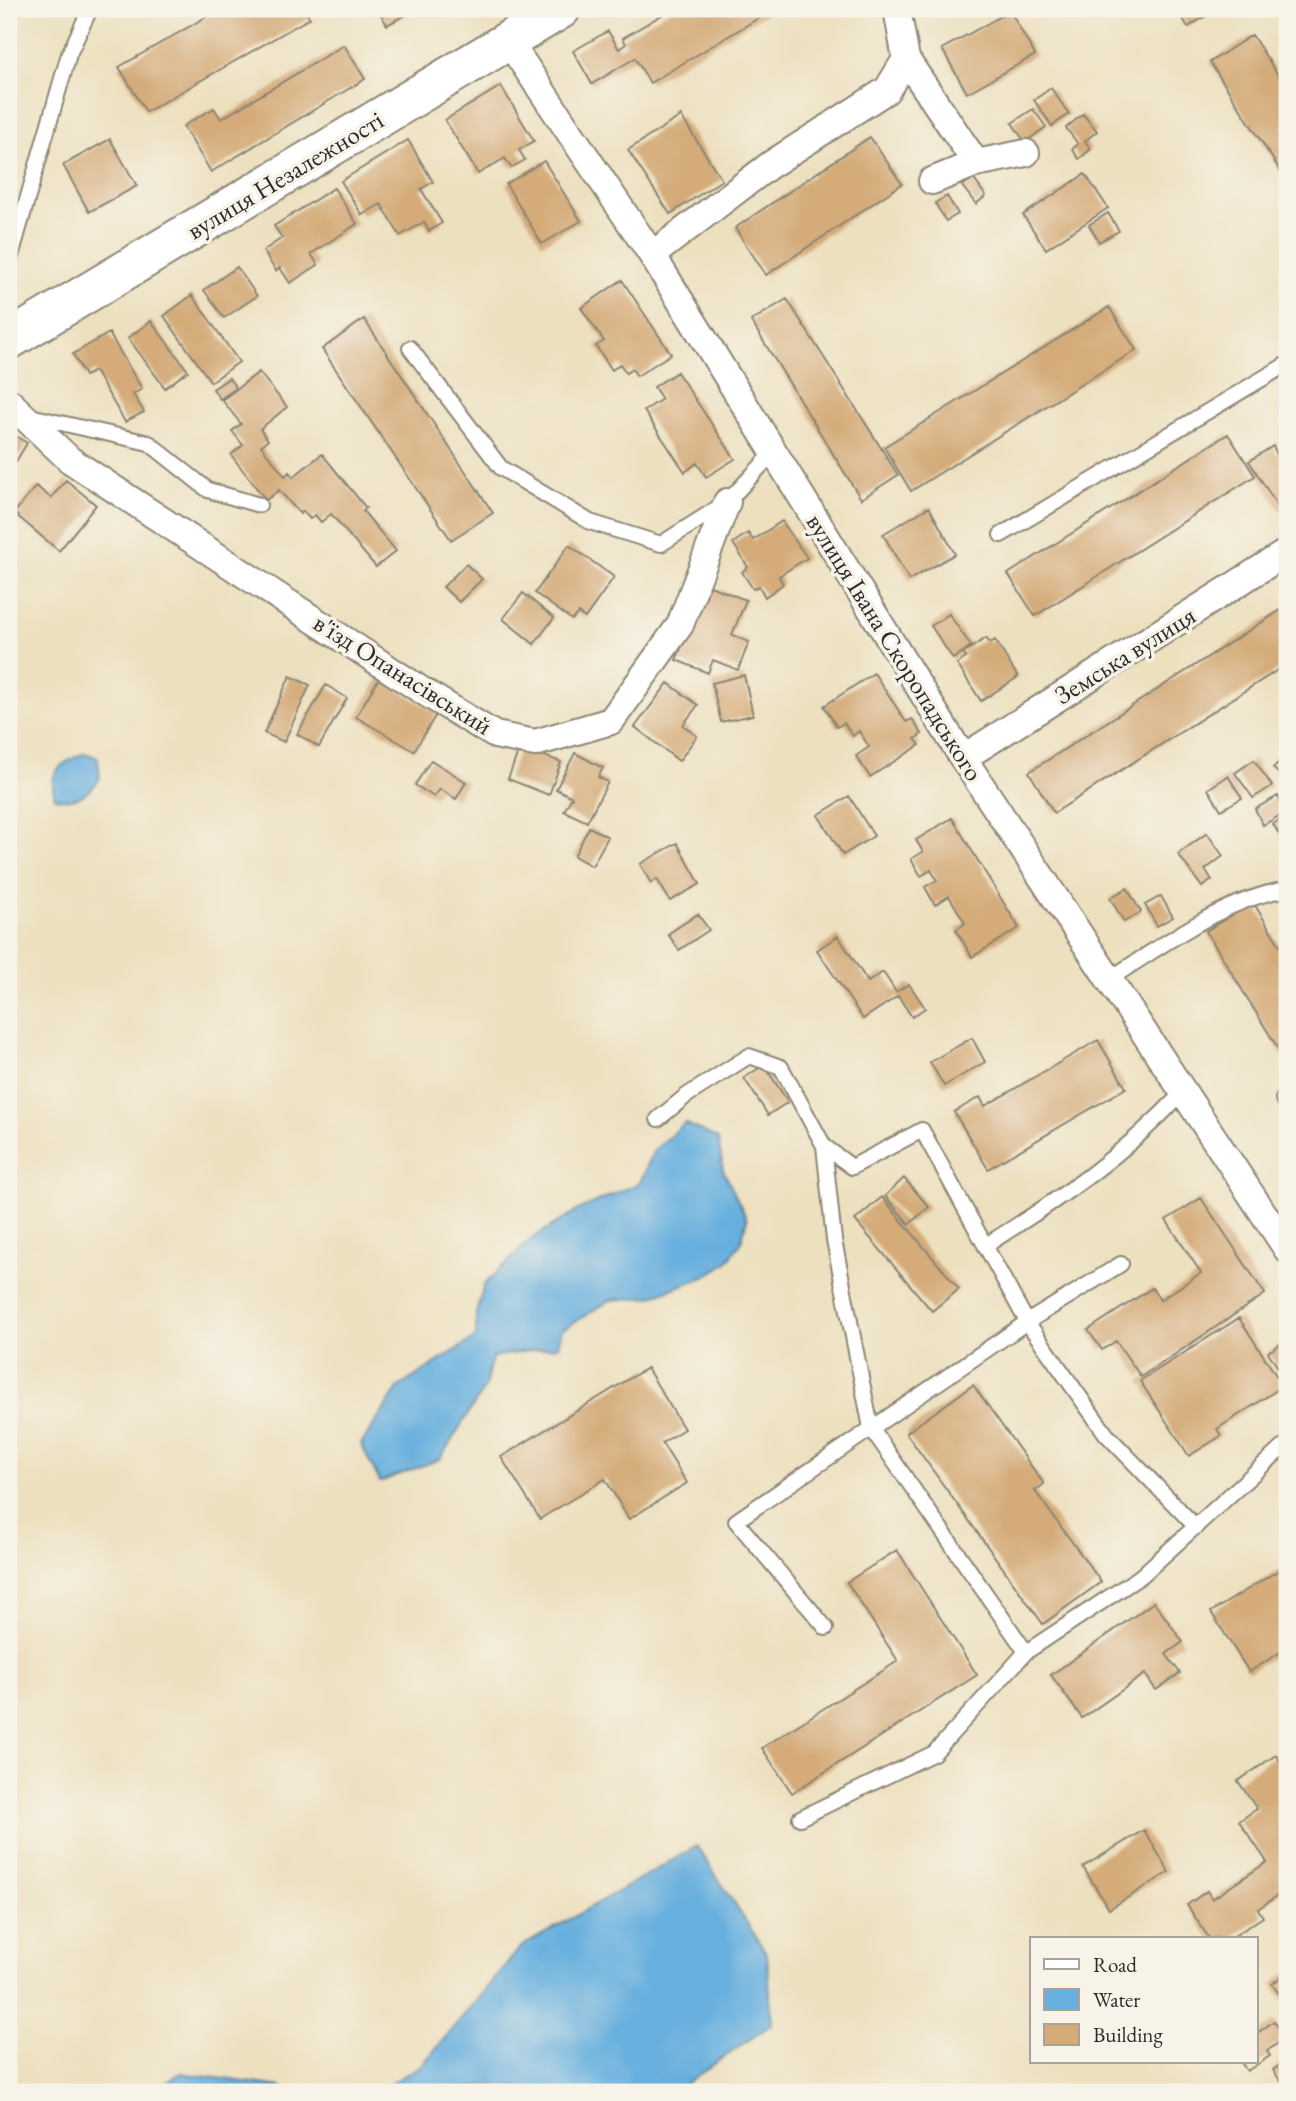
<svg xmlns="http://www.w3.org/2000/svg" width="1296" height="2101" viewBox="0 0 1296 2101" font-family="'EB Garamond',serif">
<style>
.water{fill:#66afde;stroke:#486d84;stroke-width:2}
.building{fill:#d4ab79}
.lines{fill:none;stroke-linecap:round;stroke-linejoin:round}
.lane-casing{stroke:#8c8675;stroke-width:18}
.street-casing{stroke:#8c8675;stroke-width:30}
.secondary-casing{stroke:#8c8675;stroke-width:42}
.lane{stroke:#fff;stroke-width:14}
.street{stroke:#fff;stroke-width:26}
.secondary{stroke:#fff;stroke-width:38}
.labels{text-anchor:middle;stroke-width:7;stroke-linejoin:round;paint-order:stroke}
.street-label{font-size:26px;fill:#2b2b2b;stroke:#f7f3e8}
</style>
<rect width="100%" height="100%" fill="#f7f3e8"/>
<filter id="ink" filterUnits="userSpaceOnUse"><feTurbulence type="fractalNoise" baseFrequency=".0143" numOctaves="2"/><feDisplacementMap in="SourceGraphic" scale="14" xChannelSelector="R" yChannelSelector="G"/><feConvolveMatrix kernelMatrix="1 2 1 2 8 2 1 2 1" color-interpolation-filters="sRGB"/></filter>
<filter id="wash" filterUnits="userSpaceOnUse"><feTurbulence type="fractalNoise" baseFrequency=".00686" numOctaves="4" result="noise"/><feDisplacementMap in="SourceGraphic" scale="28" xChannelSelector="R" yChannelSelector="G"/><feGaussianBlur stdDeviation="1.57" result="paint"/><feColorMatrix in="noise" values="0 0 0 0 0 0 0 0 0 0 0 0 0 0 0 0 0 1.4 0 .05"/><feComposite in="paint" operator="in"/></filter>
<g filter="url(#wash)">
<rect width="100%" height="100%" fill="#ede0bf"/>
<path class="water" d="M85,753l13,5 2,21c-13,17 -24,23 -45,19 -8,-28 8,-36 30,-45z
M685,1123l33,16 5,31 24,49 -6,24 -15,20 -22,14 -54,20 -39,3 -49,30 -4,16 -66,11 -7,30 -45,72 -60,23 -19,-38 38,-57 77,-50v-24l8,-28 47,-46 47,-29 62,-27 14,-33z
M697,1846l70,108 5,70 -98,68h-103l-81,-7 -57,7h-56l46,-28 98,-117z
M180,2073l102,14 2,5h-130z"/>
<g id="blocks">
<path class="building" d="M220,9h84l6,9 -164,94 -27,-45z
M378,9h39l-30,16z
M672,9h102l-124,74 -15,-25 -43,26 -19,-33 35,-20 11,18 7,-5 -3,-6z
M1177,9h40l-29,18z
M1010,11l25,44 -68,38 -25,-44z
M1252,35l35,54v92l-77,-119z
M344,45l21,34 -154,93 -28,-46 31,-18 7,11z
M501,86l33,55 -15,9 6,10 -14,8 -6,-10 -27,16 -33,-54z
M1051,88l18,26 -17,12 -18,-26z
M1033,109l13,18 -21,15 -13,-19z
M1083,114l14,17 -12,10 6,8 -12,10 -7,-10 6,-5 -12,-16z
M681,116l41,64 -52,34 -42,-64z
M870,137l32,47 -136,91 -31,-47z
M110,139l27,47 -48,26 -26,-47z
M408,140l25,42 -12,7 21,34 -13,8 -5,-9 -24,14 -19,-32 -19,11 -21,-34z
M544,161l37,60 -39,23 -36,-60z
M1085,174l23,34 -62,41 -23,-34z
M973,178l13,18 -10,8 -14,-18z
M334,188l23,36 -46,30 7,11 -28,18 -10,-15 -4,3 -13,-20 19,-13 -8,-12z
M947,196l11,18 -12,7 -11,-18z
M1108,213l11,18 -20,11 -10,-17z
M237,267l20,29 -33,22 -20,-28z
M622,280l49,74 -34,22 -5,-7 -6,4 -6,-9 -8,6 -16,-24 8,-5 -23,-33z
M192,295l47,67 -28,20 -47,-66z
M787,299l111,176 -37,24 -110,-178z
M1109,307l27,43 -225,141 -27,-44z
M364,319l129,194 -42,27 -129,-191z
M151,321l37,50 -23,17 -37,-50z
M109,333l33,56 -9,5 11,18 -19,10 -30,-51 -10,5 -12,-22z
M259,372l28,35 -27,22 8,11 -7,6 24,30 4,-4 4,5 29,-23 44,54 -3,3 33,40 -20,16 -45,-53 -10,8 -6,-7 -5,4 -7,-8 -3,3 -21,-24 -13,10 -35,-45 12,-10 -11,-14 9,-7 -19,-24z
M677,372l58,87 -29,18 -9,-14 -12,9 -41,-61 18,-12 -8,-12z
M229,378l7,10 -16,11 -7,-10z
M9,432l18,11 -12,20 -6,-4z
M1228,434l27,42 -220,140 -27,-42z
M1273,446l4,8 10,-6v58l-7,4 -31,-49z
M66,480l30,25 -37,46 -45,-38 22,-27 15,12z
M929,507l26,47 -46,26 -26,-46z
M782,521l25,37 -28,18 4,8 -18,13 -6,-11 -6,3 -11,-17 6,-5 -15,-24 15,-10 5,7z
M569,545l45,32 -29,41 -7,-5 -6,7 -37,-27z
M466,564l16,15 -23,23 -16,-15z
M710,586l36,14 -14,35 17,7 -11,28 -25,-10 -5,13 -32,-13 13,-31 1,-19 9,3z
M523,593l31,25 -20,26 -31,-25z
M1287,606v58l-233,149 -25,-41z
M949,614l22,32 -18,13 -22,-33z
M986,638l4,5 5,-3 23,37 -37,24 -24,-37 9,-6 -3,-5z
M874,673l32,49 6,-3 10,15 -7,5 5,6 -50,32 -14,-21 13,-9 -10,-16 -6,5 -9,-13 -7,4 -13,-21z
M744,675l9,40 -32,7 -9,-39z
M290,676l20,9 -26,57 -20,-9z
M379,678l58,35 -23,38 -58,-34z
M668,683l30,22 -15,20 14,11 -18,25 -44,-34z
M326,685l21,13 -28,49 -22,-13z
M520,747l41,15 -12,33 -41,-16z
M575,753l28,15 -5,9 10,5 -21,40 -23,-11 8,-14 -16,-8z
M1287,754v28l-14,-14z
M431,760l35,22 -10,17 -16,-10 -6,8 -19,-12z
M1254,760l18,26 -19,12 -18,-25z
M1228,776l14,22 -21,12 -13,-21z
M849,796l25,40 -31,19 -25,-40z
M1278,796l8,16 -23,13 -8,-16z
M1286,816l1,21 -4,3 -10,-16z
M952,818l67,110 -47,29 -16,-27 9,-7 -16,-27 -14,9 -10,-18 12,-7 -6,-10 -10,6 -10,-17 12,-7 -7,-12z
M589,827l19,10 -16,29 -18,-10z
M1207,833l16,23 -18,14 7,10 -10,7 -24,-33z
M677,843l23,41 -30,17 -13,-22 -6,4 -11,-19z
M1127,888l14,24 -17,10 -14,-24z
M1161,896l12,21 -16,9 -12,-21z
M1253,902l34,55v106l-81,-132z
M698,914l11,16 -30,20 -11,-16z
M838,936l30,46 15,-10 13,20 13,-8 16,24 -13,9 -14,-21 -35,23 -46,-69z
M972,1038l13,24 -41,24 -14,-24z
M1098,1040l28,48 -138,81 -34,-57 26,-15 5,9z
M764,1065l24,37 -20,13 -24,-37z
M904,1178l25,29 -20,17 -24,-28z
M882,1197l77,92 -27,22 -77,-91z
M1201,1198l64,96 -124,83 -25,-36 -14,9 -14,-20 64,-42 8,12 41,-27 -35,-53z
M1239,1318l44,68 -66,43 4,7 -32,20 -49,-75z
M1287,1340v42l-19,-30z
M647,1368l37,61 -22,14 25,40 -58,36 -24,-40 -65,40 -39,-62z
M973,1385l71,99 -9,7 66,91 -58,42 -137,-191z
M897,1550l80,125 -185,118 -30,-45 136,-87 -51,-79z
M1287,1565v83l-38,24 -38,-60z
M1154,1602l29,40 -17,12 14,19 -24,17 -11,-16 -63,44 -31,-43z
M1276,1755l11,16v118l-29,20 5,8 -32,21h-22l-22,-33 20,-14 5,8 55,-37 -28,-41 18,-12 -19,-28z
M1144,1830l25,42 -60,37 -26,-42z
M1287,1972v33l-15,-21z
M1274,2021l11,17 -18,13 3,5 -23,15 -7,-10h16v-27z
M1287,2060v30l-14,-20z"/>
</g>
</g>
<g filter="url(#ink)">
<use href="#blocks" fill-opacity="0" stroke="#8c8675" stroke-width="2"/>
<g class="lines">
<g class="lane-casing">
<path id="lane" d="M9,263l60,-209 21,-45
M410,348l91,120 89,54 71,22 66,-42 47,-50
M30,416l119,27 59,47 51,15
M1001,535l286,-171
M1109,979c57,-35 112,-79 178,-90
M1283,1099l4,-3
M658,1119l28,-23 63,-40 32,11 43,79 10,94 37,188 155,224
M824,1146l28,21 70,-37 105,192 79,112 90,93
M986,1245c75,-47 136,-88 197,-153
M826,1628l-90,-107 291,-199 94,-58
M800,1818l134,-65 92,-101 115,-76 143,-130"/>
</g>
<g class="street-casing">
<path id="street" d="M897,9l9,50 70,104
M509,42l143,213 311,503 324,491
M932,181l44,-18 50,-10
M652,255l118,-90 117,-75 19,-31
M9,402l61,58 351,230 74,45 40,8 76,-22 69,-96 47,-123
M963,758l324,-206"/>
</g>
<g class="secondary-casing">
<path id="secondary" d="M9,340l552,-331"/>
</g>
<use href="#lane" class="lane"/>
<use href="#street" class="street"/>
<use href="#secondary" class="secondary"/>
</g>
</g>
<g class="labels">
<g class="street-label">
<text transform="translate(285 175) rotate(-31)" y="9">вулиця Незалежності</text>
<text transform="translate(895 647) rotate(58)" y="9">вулиця Івана Скоропадського</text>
<text transform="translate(1125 655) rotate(-32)" y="9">Земська вулиця</text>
<text transform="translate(403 674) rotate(32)" y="9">в'їзд Опанасівський</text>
</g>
</g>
<rect width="1296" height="2101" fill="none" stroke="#f7f3e8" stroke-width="35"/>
<rect x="1030" y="1937" width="228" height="126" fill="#f7f3e8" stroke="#a5a39c" stroke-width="2"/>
<rect x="1044" y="1959" width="35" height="10" fill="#ffffff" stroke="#a5a39c" stroke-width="2"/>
<text x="1093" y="1972" font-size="21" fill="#2b2b2b">Road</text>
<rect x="1044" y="1989" width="35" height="21" fill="#66afde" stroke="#a5a39c" stroke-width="2"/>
<text x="1093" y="2007" font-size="21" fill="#2b2b2b">Water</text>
<rect x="1044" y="2024" width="35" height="21" fill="#d4ab79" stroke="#a5a39c" stroke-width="2"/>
<text x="1093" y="2042" font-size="21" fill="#2b2b2b">Building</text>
</svg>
